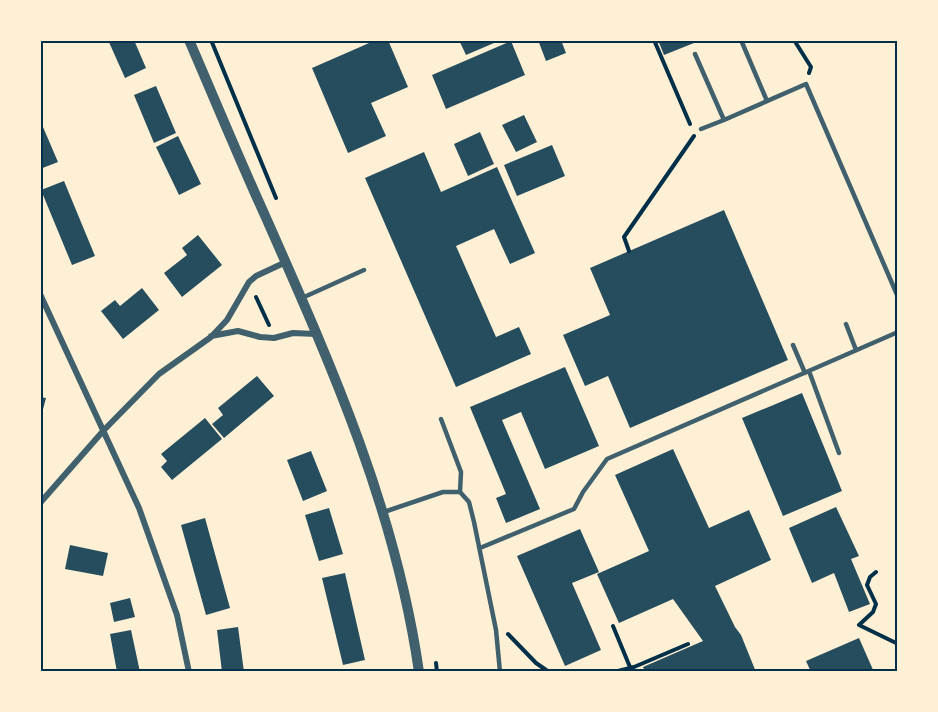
<svg xmlns="http://www.w3.org/2000/svg" width="938" height="712" viewBox="0 0 938 712" font-family="Commissioner,sans-serif">
<style>
.building{fill:#264d5e}
.lines{fill:none;stroke-linecap:round;stroke-linejoin:round}
.path{stroke:#003049;stroke-width:4}
.service{stroke:#3f606c;stroke-width:4.5}
.minor{stroke:#3f606c;stroke-width:6}
.tertiary{stroke:#3f606c;stroke-width:10}
.neatline{fill:none;stroke:#003049;stroke-width:2}
</style>
<rect width="100%" height="100%" fill="#fdf0d5"/>
<path class="building" d="M108,40h26l12,28 -21,10z
M376,40h12l20,47 -37,16 15,33 -38,17 -36,-85z
M459,40h42l-35,15z
M538,40h23l5,13 -20,8z
M658,40h41v1l-35,14z
M511,41l14,34 -79,34 -14,-34z
M156,86l20,47 -22,10 -20,-48z
M524,115l13,27 -21,10 -14,-27z
M40,120l18,42 -18,7z
M480,132l14,32 -26,12 -14,-32z
M178,136l23,48 -22,11 -23,-48z
M552,145l13,31 -48,20 -13,-31z
M424,152l17,40 56,-25 38,86 -25,11 -16,-35 -38,17 40,91 23,-10 12,27 -75,33 -91,-209z
M64,181l31,75 -23,9 -31,-75z
M724,210l64,150 -158,68 -22,-52 -23,10 -22,-51 47,-20 -20,-47z
M198,235l24,30 -40,32 -18,-24 23,-18 -5,-7z
M142,288l17,22 -36,29 -22,-28 14,-11 5,6z
M565,367l34,79 -54,23 -24,-57 -19,8 38,89 -34,14 -10,-25 10,-4 -36,-87z
M257,376l17,20 -50,42 -12,-14 11,-9 -5,-7z
M802,393l40,98 -59,25 -41,-98z
M40,397l6,1 -5,19h-1z
M205,418l17,21 -50,41 -11,-13 6,-6 -6,-7z
M673,449l36,79 40,-18 22,50 -56,26 20,41 6,8 15,37h-111l-2,-5 60,-26 -30,-42 -54,24 -22,-49 52,-23 -34,-76z
M311,451l16,40 -24,10 -16,-41z
M836,507l23,49 -8,3 19,45 -21,8 -15,-39 -22,10 -23,-55z
M329,508l14,46 -24,7 -14,-46z
M205,518l25,90 -24,7 -25,-90z
M580,529l19,43 -27,11 29,67 -36,16 -48,-110z
M70,545l38,8 -5,23 -38,-7z
M345,573l20,87 -22,5 -21,-87z
M130,598l5,19 -21,5 -4,-19z
M238,627l6,45h-22l-5,-42z
M131,630l9,42h-23l-7,-38z
M859,638l15,34h-63l-5,-11z"/>
<g class="lines">
<path class="path" d="M211,40l65,158
M654,40l36,84
M794,40l17,27 -2,6
M629,251l-5,-14 70,-101
M256,297l13,28
M876,572l-6,5 -3,8 9,19 -3,8 -14,13 37,18
M613,626l19,46
M508,634l28,29 13,9
M436,663l1,9
M580,672h22
M614,672l20,-5 54,-23"/>
<path class="service" d="M741,40l26,61
M695,54l29,66 82,-36 92,213
M701,129l23,-9
M302,298l62,-28
M846,324l10,26
M793,345l12,28
M809,371l30,82
M441,419l20,53 -1,20
M384,512l59,-20h17l9,10 5,20 22,108 4,42
M480,548l94,-39 9,-17 24,-33 291,-127"/>
<path class="minor" d="M40,294l99,214 38,107 12,57
M211,336l27,-5 22,6 14,1 19,-5 23,1
M40,503l64,-73 55,-56 52,-37 16,-17 22,-38 7,-6 30,-14"/>
<path class="tertiary" d="M189,40c26,60 51,121 78,180 65,147 129,291 152,452"/>
</g>
<rect width="938" height="712" fill="none" stroke="#fdf0d5" stroke-width="84"/>
<rect x="42" y="42" width="854" height="628" class="neatline"/>
</svg>
